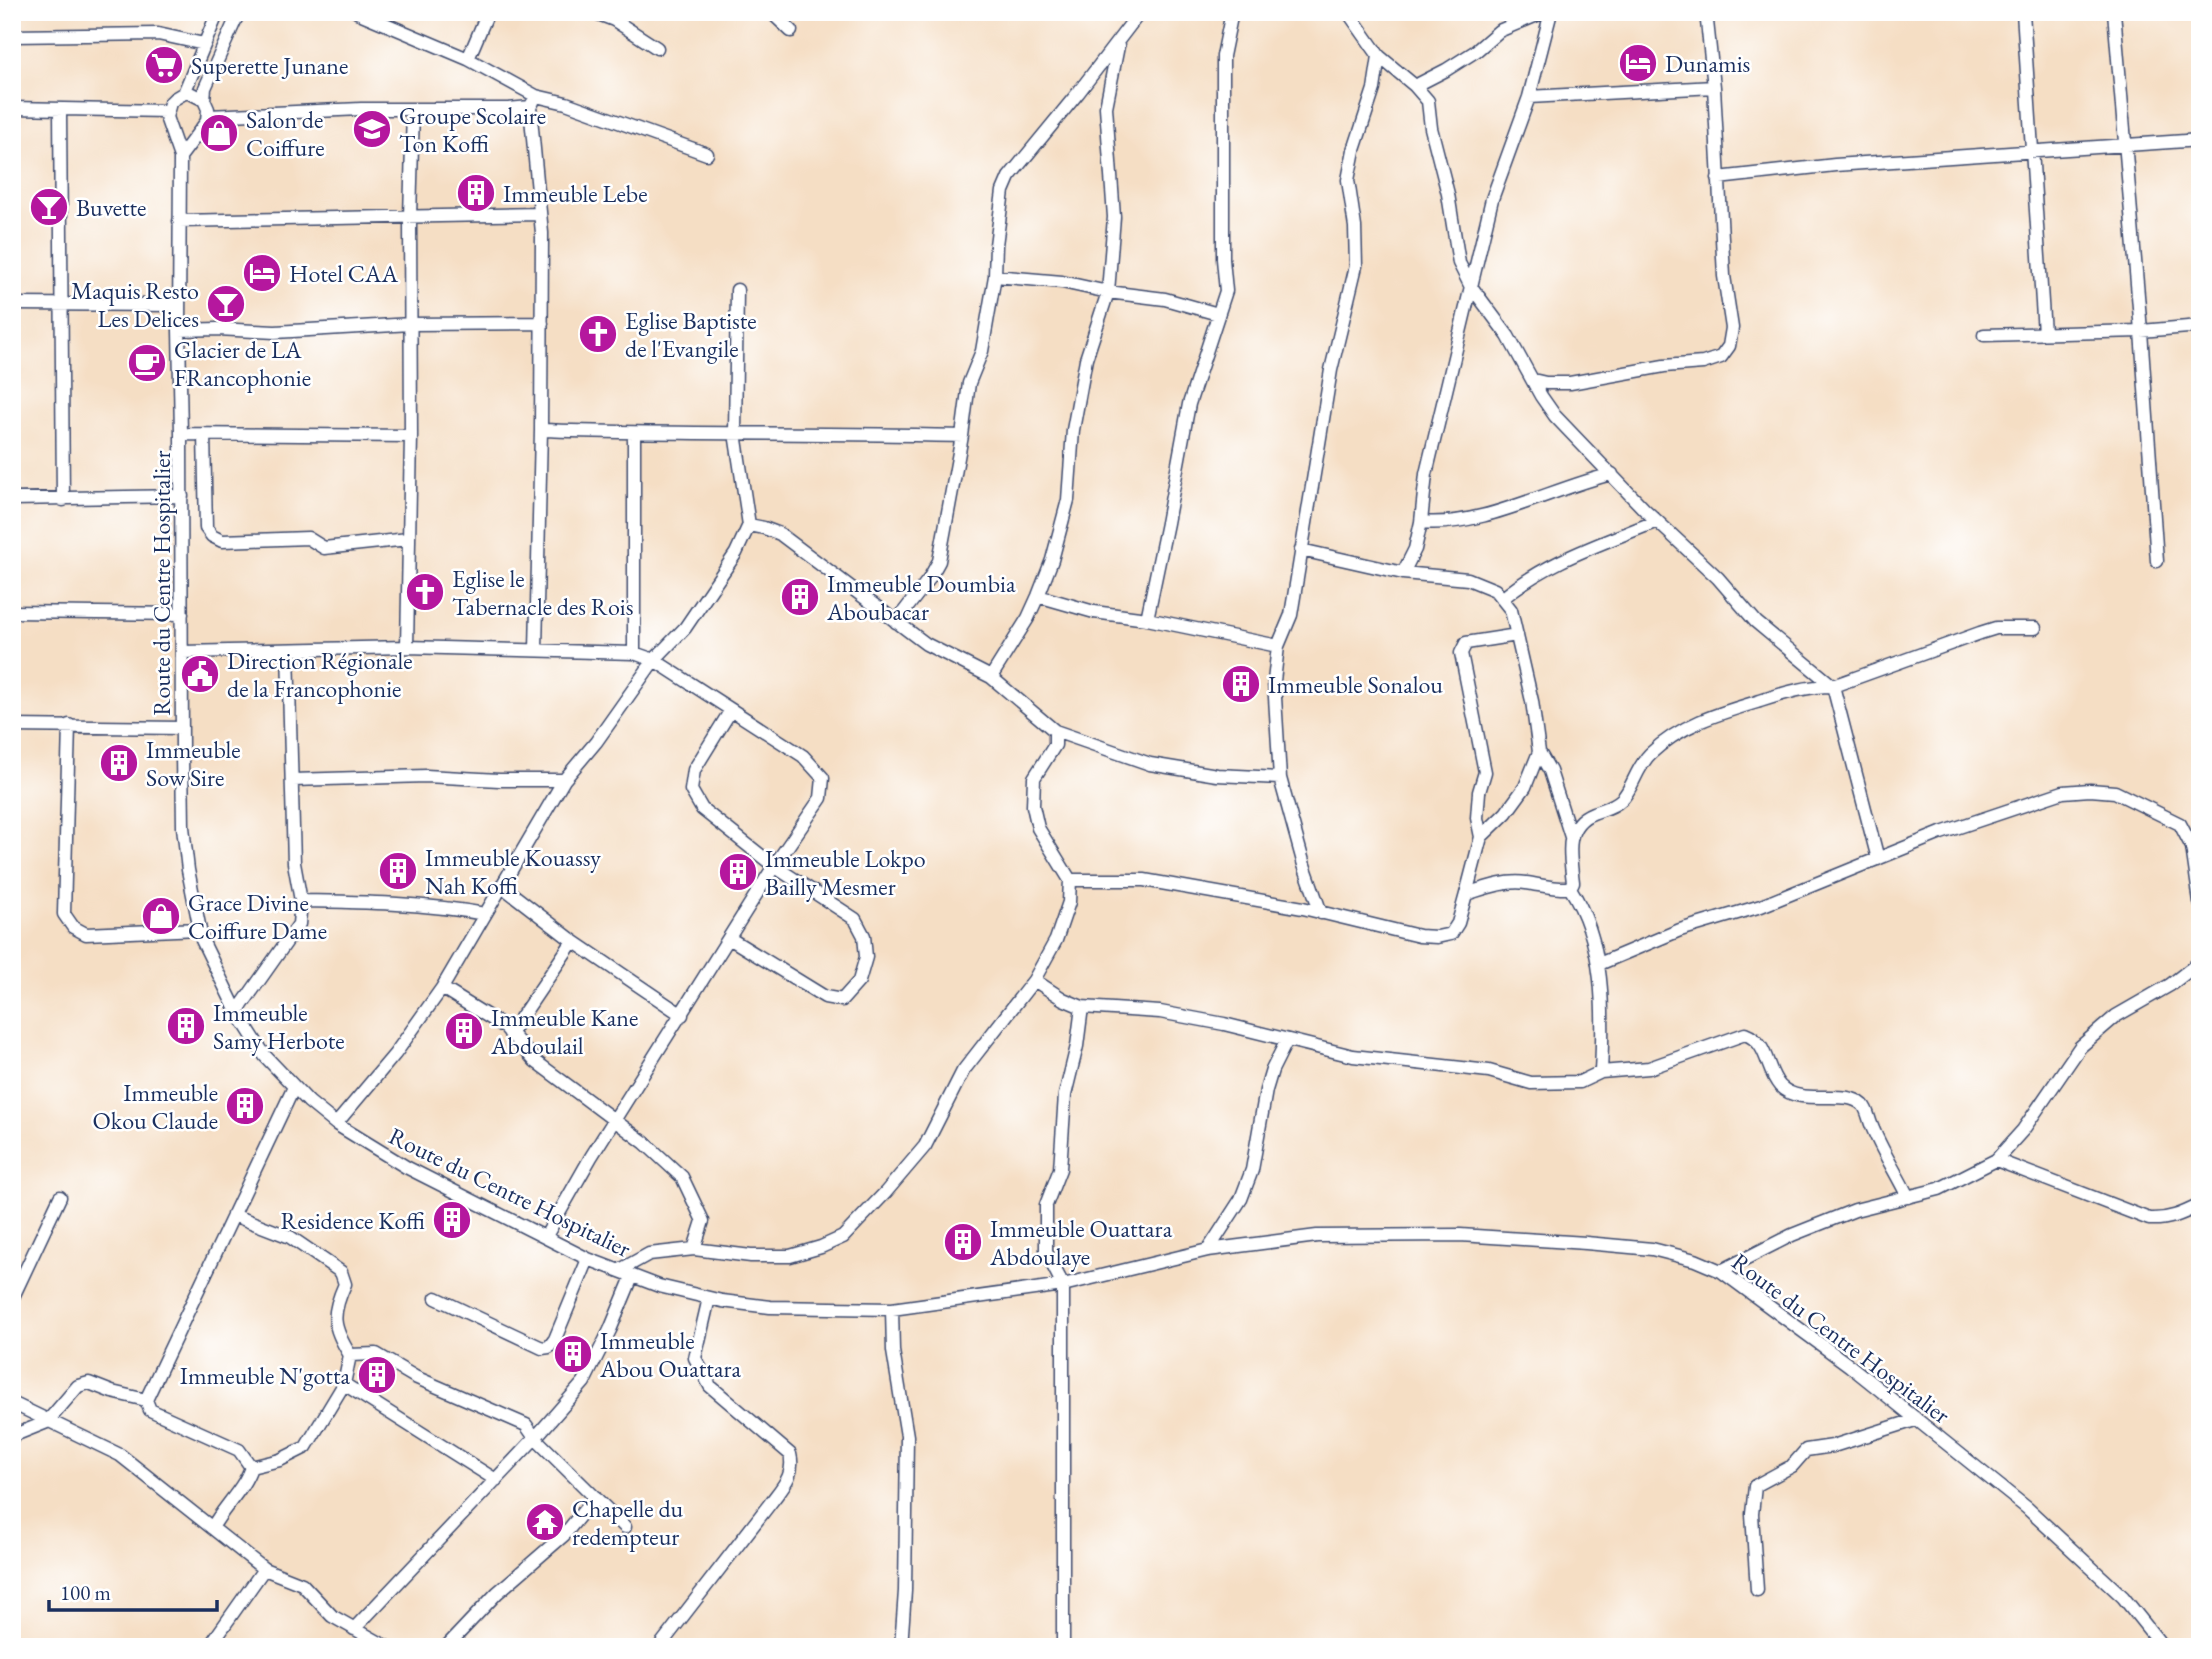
<svg xmlns="http://www.w3.org/2000/svg" width="2212" height="1659" viewBox="0 0 2212 1659" font-family="'EB Garamond',serif">
  <rect width="100%" height="100%" fill="#fff"/>
  <filter id="ink" filterUnits="userSpaceOnUse"><feTurbulence type="fractalNoise" baseFrequency=".0143" numOctaves="2"/><feDisplacementMap in="SourceGraphic" scale="14" xChannelSelector="R" yChannelSelector="G"/><feConvolveMatrix kernelMatrix="1 2 1 2 8 2 1 2 1" color-interpolation-filters="sRGB"/></filter>
  <filter id="wash" filterUnits="userSpaceOnUse"><feTurbulence type="fractalNoise" baseFrequency=".00686" numOctaves="4" result="noise"/><feDisplacementMap in="SourceGraphic" scale="28" xChannelSelector="R" yChannelSelector="G"/><feGaussianBlur stdDeviation="1.57" result="paint"/><feColorMatrix in="noise" values="0 0 0 0 0 0 0 0 0 0 0 0 0 0 0 0 0 1.4 0 .05"/><feComposite in="paint" operator="in"/></filter>
  <g filter="url(#wash)">
    <rect width="100%" height="100%" fill="#f5dec4"/>
  </g>
  <g filter="url(#ink)">
    <g fill="none" stroke-linecap="round" stroke-linejoin="round">
      <g stroke="#3c496d" stroke-width="15">
        <path id="minor" d="M357 12 468 59 536 96 566 103 707 154
          M593 12 614 20 657 48
          M771 12 791 31
          M1348 12 1379 56 1415 86 1428 101 1431 128 1448 194 1459 263 1470 285 1508 336 1541 396 1555 416 1644 509 1718 578 1756 622 1833 686 1878 859
          M2023 12 2044 333
          M2114 12 2141 331 2157 561
          M12 36 158 34 204 44
          M468 59 488 12
          M1415 86 1446 70 1476 51 1499 31 1544 12
          M184 93 218 12
          M1529 97 1714 87
          M204 100 205 88 239 12
          M530 107 542 233 541 430 536 650
          M12 108 166 111
          M60 110 63 500
          M208 116 361 109H508L530 107 533 102
          M180 157 207 121 208 109 204 100 190 93H184L174 99 170 103 166 117 180 157 179 330 181 434 182 754 183 827 188 870 202 940 237 1012 265 1056 309 1102 336 1124 406 1167 588 1259 659 1286 722 1301 770 1307 892 1309 1063 1285 1208 1250 1317 1236 1460 1235 1586 1243 1652 1249 1695 1260 1721 1271 1850 1366 2027 1508 2123 1597 2163 1647
          M1718 178 1835 165 2200 140
          M179 221 539 214
          M995 276 1062 282 1108 292 1165 299 1218 314
          M12 304 179 305
          M179 330 218 329 275 332 411 324 542 323
          M1984 335 2141 331 2200 326
          M1533 380 1546 383H1570L1664 366 1703 363 1721 357 1729 346 1732 328 1724 276 1714 87 1706 12
          M541 430C681 435 822 432 962 436
          M181 434 411 436
          M204 434 206 528 212 536 222 541 308 538 324 548 408 539
          M12 499 182 496
          M1421 522C1482 528 1552 488 1612 474
          M749 525 764 528 780 534 926 644 991 677 1055 731 1150 764 1217 775 1280 778
          M1301 550 1403 573 1468 579 1495 590 1511 610 1532 701 1539 752 1525 787 1506 813 1481 837 1466 894
          M1403 573 1415 549 1421 522 1426 474 1492 199 1529 97 1551 12
          M1038 596 1094 612 1147 619 1278 646
          M1502 599C1546 561 1604 543 1657 521
          M12 612 182 614
          M1147 619 1167 523 1189 404 1226 291 1223 259V56L1232 12
          M896 622 929 579 939 561 962 436 969 383 982 351 995 276 996 245 1003 191 1009 177 1078 93 1140 12
          M407 647 411 436 410 217 413 110
          M182 652 407 647 634 653 654 660 803 756 823 778 821 798 774 866 591 1157 546 1236
          M634 653V433
          M991 677 1028 618 1038 596 1052 560 1068 500 1073 430 1086 359 1108 292 1114 217 1106 107 1118 46
          M69 725 64 914 73 927 86 934 198 929
          M12 726 182 728
          M1539 752 1550 771 1571 837
          M293 780 426 776 499 780H564
          M1481 837 1477 818 1479 792 1485 772 1461 653 1466 643 1517 635
          M1070 880H1144L1303 908 1419 936 1437 937 1451 934 1458 923 1466 894C1485 888 1506 880 1526 883 1541 885 1554 889 1570 888
          M503 887 573 941 682 1015
          M301 901C363 902 424 903 485 914
          M1321 913 1304 865 1280 778 1274 681 1278 646 1291 615 1331 370 1356 266 1355 227 1348 180 1354 150 1374 89 1379 56
          M729 938 825 997 842 1000 859 981 866 957 864 936 855 919 774 866 702 809 691 790 694 770 731 710
          M1599 964 1680 930 1761 906 1941 833 2063 792 2090 790 2115 792 2180 824 2192 847 2200 902
          M1034 980 1063 999 1082 1007 1160 1012 1224 1024 1353 1056 1489 1071 1531 1083 1580 1082 1601 1072 1649 1068 1745 1034C1769 1043 1765 1069 1780 1086 1802 1108 1844 1087 1863 1105 1867 1109 1869 1119 1871 1124 1881 1150 1896 1172 1908 1197
          M442 988 505 1027 535 1061 645 1143 682 1177 703 1221 694 1249
          M237 1012 299 924 301 901 294 863 288 651
          M510 1034 573 941
          M1601 1072C1604 1010 1605 942 1570 888L1573 882C1570 856 1563 825 1593 813 1603 809 1614 807 1622 799 1633 788 1636 768 1650 754 1681 724 1720 713 1760 701 1784 693 1807 686 1833 686L1980 633 1996 628H2035
          M336 1124 395 1054 442 988 564 780 596 742 654 660 685 628 736 553 749 525 735 433 737 290
          M1996 1160 2149 1219C2169 1220 2182 1214 2200 1205
          M233 1215 290 1237 341 1272 345 1284C331 1315 332 1326 350 1355L344 1384 306 1447 280 1460 251 1467
          M1208 1250 1241 1199 1252 1170 1266 1090 1272 1070 1287 1040
          M620 1270 649 1254 694 1249 751 1256H790L821 1247 843 1237 885 1193 925 1146 963 1071 1034 980 1056 940 1069 902 1070 880 1038 828 1033 806 1034 778 1055 745V731
          M1721 1271 1792 1235 1855 1210 1939 1189 1996 1160 2023 1130 2080 1047 2116 1016 2170 985 2200 962
          M436 1298 542 1348 549 1347 555 1339 588 1259
          M12 1299 60 1197
          M892 1309 893 1351 907 1436 905 1591 901 1647
          M350 1355 376 1354 415 1377 526 1425 535 1438 625 1527
          M344 1384 496 1480
          M12 1403 120 1455 264 1569 302 1584 332 1616 387 1647
          M12 1436 47 1422 78 1386 89 1383 112 1392 146 1400
          M212 1528C224 1506 244 1489 251 1467L239 1450 150 1410 146 1400 294 1087
          M1757 1590 1752 1514 1755 1486 1792 1466 1806 1450 1833 1446 1915 1420
          M354 1629 535 1438 584 1382 610 1330 632 1277
          M209 1647 264 1569
          M446 1647 497 1593 564 1535 595 1497
          M659 1647 772 1501C784 1485 795 1474 790 1454L710 1386 695 1358 709 1298
          M1063 1647V1285L1046 1252V1205L1060 1169 1065 1095 1077 1046 1082 1007"/>
      </g>
      <use href="#minor" stroke="#fff" stroke-width="12"/>
    </g>
  </g>
  <defs>
    <g id="hotel-disc" transform="scale(2.0125)"><circle r="9.5" fill="#b5179e" stroke="#fff"/><path d="M-6-4.5h1.5V1H6V5H4.5V3h-9V5H-6ZM-4 0a1.8 1.8 0 1 1 3.6 0ZM.5 0V-2.5h3Q6-2.5 6 0Z" fill="#fff"/></g>
    <g id="supermarket-disc" transform="scale(2.0125)"><circle r="9.5" fill="#b5179e" stroke="#fff"/><path d="M-6-5.5h2.5l.6 2H6L4.5 2H-2.5L-4.4-4H-6ZM-1.5 3.2a1.3 1.3 0 1 0 .1 0ZM3 3.2a1.3 1.3 0 1 0 .1 0Z" fill="#fff"/></g>
    <g id="school-disc" transform="scale(2.0125)"><circle r="9.5" fill="#b5179e" stroke="#fff"/><path d="M0-5L7-2L0 1L-7-2ZM-4 1L0 2.5L4 1V4Q0 6-4 4Z" fill="#fff"/></g>
    <g id="shop-disc" transform="scale(2.0125)"><circle r="9.5" fill="#b5179e" stroke="#fff"/><path d="M-5-2.5h2.3a2.7 3.5 0 0 1 5.4 0H5L5.5 6h-11ZM-1.5-2.5h3a1.5 2.3 0 0 0-3 0Z" fill="#fff"/></g>
    <g id="building-disc" transform="scale(2.0125)"><circle r="9.5" fill="#b5179e" stroke="#fff"/><path d="M-4-6H4V6H1V3H-1V6H-4ZM-2.5-4.3h1.7v1.8h-1.7ZM.8-4.3h1.7v1.8H.8ZM-2.5-1h1.7V.8h-1.7ZM.8-1h1.7V.8H.8Z" fill="#fff"/></g>
    <g id="bar-disc" transform="scale(2.0125)"><circle r="9.5" fill="#b5179e" stroke="#fff"/><path d="M-6-5H6L.8 .8V4.5H3.5V6h-7V4.5H-.8V.8Z" fill="#fff"/></g>
    <g id="church-disc" transform="scale(2.0125)"><circle r="9.5" fill="#b5179e" stroke="#fff"/><path d="M-1.2-6h2.4v3.5h3.3v2.4h-3.3V6h-2.4V-.1h-3.3v-2.4h3.3Z" fill="#fff"/></g>
    <g id="cafe-disc" transform="scale(2.0125)"><circle r="9.5" fill="#b5179e" stroke="#fff"/><path d="M-5.5-4.5H6V0H3Q3 3.5 0 3.5H-2.5Q-5.5 3.5-5.5 0ZM3-3.2v2h1.7v-2ZM-6 4.5H4V6H-6Z" fill="#fff"/></g>
    <g id="civic-disc" transform="scale(2.0125)"><circle r="9.5" fill="#b5179e" stroke="#fff"/><path d="M-.6-6.5H3V-4.5H.6V-3L4-1V1h2V6H-6V1h2V-1L-.6-3ZM-1.2 2.5V6h2.4V2.5Z" fill="#fff"/></g>
    <g id="temple-disc" transform="scale(2.0125)"><circle r="9.5" fill="#b5179e" stroke="#fff"/><path d="M0-6L5-2H3V0L6.5 2.5H4V6H1.5V3h-3V6H-4V2.5H-6.5L-3 0V-2H-5Z" fill="#fff"/></g>
  </defs>
  <g fill-rule="evenodd">
    <use href="#hotel-disc" x="1638" y="63"/>
    <use href="#supermarket-disc" x="164" y="65"/>
    <use href="#school-disc" x="372" y="129"/>
    <use href="#shop-disc" x="219" y="133"/>
    <use href="#building-disc" x="476" y="193"/>
    <use href="#bar-disc" x="49" y="207"/>
    <use href="#hotel-disc" x="262" y="273"/>
    <use href="#bar-disc" x="226" y="304"/>
    <use href="#church-disc" x="598" y="334"/>
    <use href="#cafe-disc" x="147" y="363"/>
    <use href="#church-disc" x="425" y="592"/>
    <use href="#building-disc" x="800" y="597"/>
    <use href="#civic-disc" x="200" y="674"/>
    <use href="#building-disc" x="1241" y="684"/>
    <use href="#building-disc" x="119" y="763"/>
    <use href="#building-disc" x="398" y="871"/>
    <use href="#building-disc" x="738" y="872"/>
    <use href="#shop-disc" x="161" y="916"/>
    <use href="#building-disc" x="186" y="1026"/>
    <use href="#building-disc" x="464" y="1031"/>
    <use href="#building-disc" x="245" y="1106"/>
    <use href="#building-disc" x="452" y="1220"/>
    <use href="#building-disc" x="963" y="1242"/>
    <use href="#building-disc" x="573" y="1354"/>
    <use href="#building-disc" x="377" y="1375"/>
    <use href="#temple-disc" x="545" y="1522"/>
  </g>
  <g text-anchor="middle" dominant-baseline="central" stroke-width="5" stroke-linejoin="round" paint-order="stroke">
    <g font-size="24" fill="#1b2f5e" stroke="#fff" text-anchor="start">
      <text x="1665" y="63">Dunamis</text>
      <text x="191" y="65">Superette Junane</text>
      <text x="399" y="115">Groupe Scolaire<tspan x="399" dy="28">Ton Koffi</tspan></text>
      <text x="246" y="119">Salon de<tspan x="246" dy="28">Coiffure</tspan></text>
      <text x="503" y="193">Immeuble Lebe</text>
      <text x="76" y="207">Buvette</text>
      <text x="289" y="273">Hotel CAA</text>
      <text x="199" y="290" text-anchor="end">Maquis Resto<tspan x="199" dy="28">Les Delices</tspan></text>
      <text x="625" y="320">Eglise Baptiste<tspan x="625" dy="28">de l'Evangile</tspan></text>
      <text x="174" y="349">Glacier de LA<tspan x="174" dy="28">FRancophonie</tspan></text>
      <text x="452" y="578">Eglise le<tspan x="452" dy="28">Tabernacle des Rois</tspan></text>
      <text x="827" y="583">Immeuble Doumbia<tspan x="827" dy="28">Aboubacar</tspan></text>
      <text x="227" y="660">Direction Régionale<tspan x="227" dy="28">de la Francophonie</tspan></text>
      <text x="1268" y="684">Immeuble Sonalou</text>
      <text x="146" y="749">Immeuble<tspan x="146" dy="28">Sow Sire</tspan></text>
      <text x="425" y="857">Immeuble Kouassy<tspan x="425" dy="28">Nah Koffi</tspan></text>
      <text x="765" y="858">Immeuble Lokpo<tspan x="765" dy="28">Bailly Mesmer</tspan></text>
      <text x="188" y="902">Grace Divine<tspan x="188" dy="28">Coiffure Dame</tspan></text>
      <text x="213" y="1012">Immeuble<tspan x="213" dy="28">Samy Herbote</tspan></text>
      <text x="491" y="1017">Immeuble Kane<tspan x="491" dy="28">Abdoulail</tspan></text>
      <text x="218" y="1092" text-anchor="end">Immeuble<tspan x="218" dy="28">Okou Claude</tspan></text>
      <text x="425" y="1220" text-anchor="end">Residence Koffi</text>
      <text x="990" y="1228">Immeuble Ouattara<tspan x="990" dy="28">Abdoulaye</tspan></text>
      <text x="600" y="1340">Immeuble<tspan x="600" dy="28">Abou Ouattara</tspan></text>
      <text x="350" y="1375" text-anchor="end">Immeuble N'gotta</text>
      <text x="572" y="1508">Chapelle du<tspan x="572" dy="28">redempteur</tspan></text>
    </g>
    <g font-size="24" fill="#1b2f5e" stroke="#fff">
      <text transform="translate(161 583) rotate(-90)">Route du Centre Hospitalier</text>
      <text transform="translate(510 1192) rotate(26)">Route du Centre Hospitalier</text>
      <text transform="translate(1841 1338) rotate(37)">Route du Centre Hospitalier</text>
    </g>
  </g>
  <rect width="2212" height="1659" fill="none" stroke="#fff" stroke-width="42"/>
  <path d="M49 1600v10h168v-10" fill="none" stroke="#1b2f5e" stroke-width="3.5"/>
  <text x="60" y="1600" font-size="21" fill="#1b2f5e" stroke="#ffffff" stroke-width="5" paint-order="stroke">100 m</text>
</svg>
